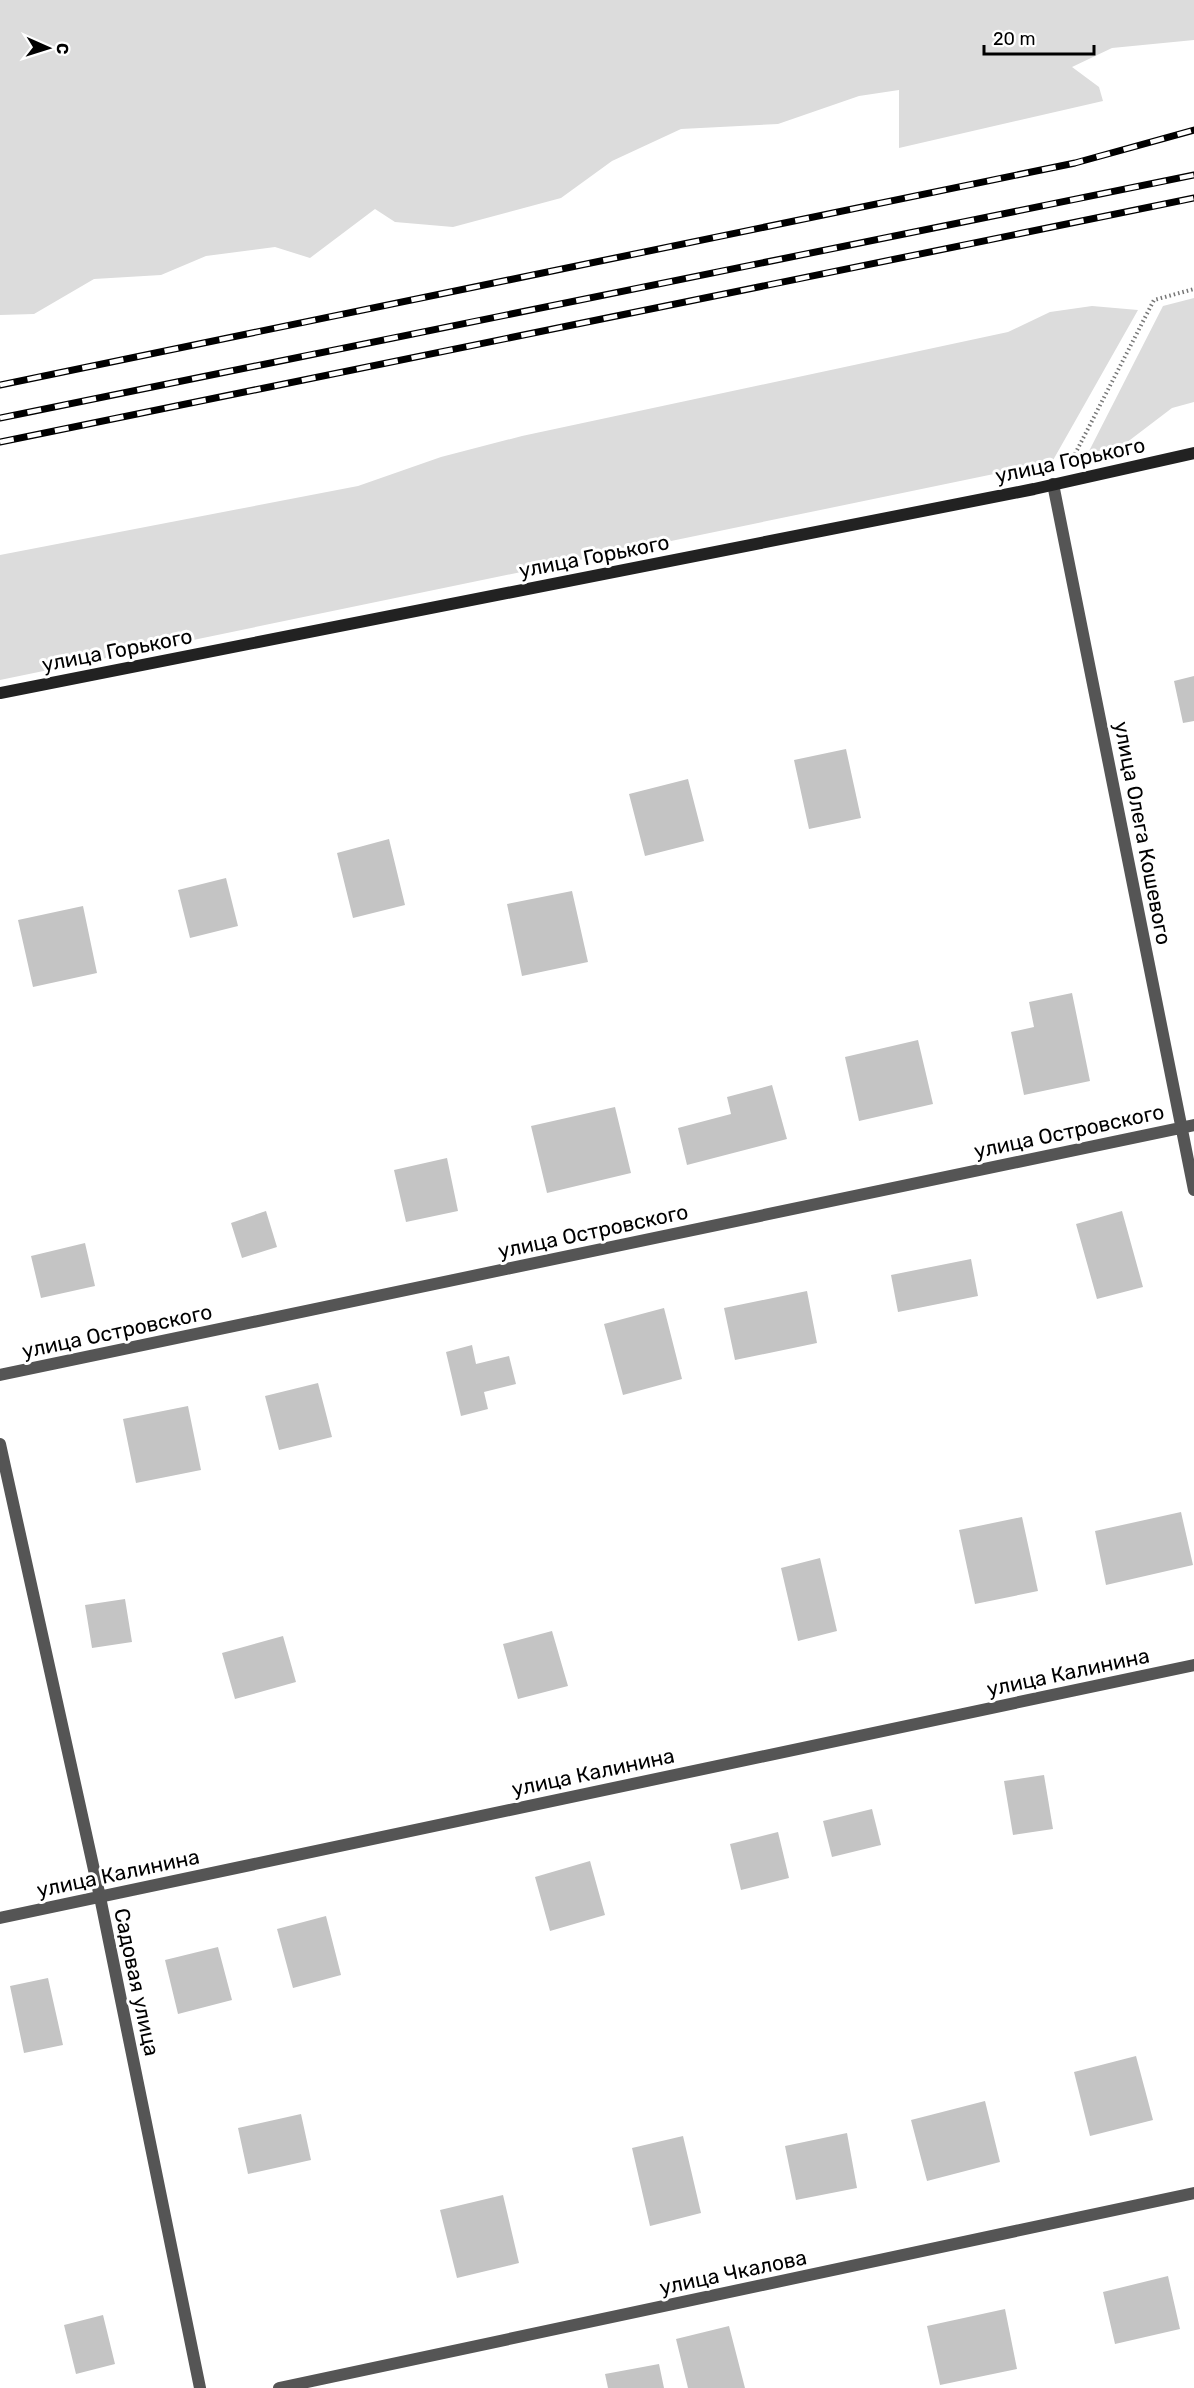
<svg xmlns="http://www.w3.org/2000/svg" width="1194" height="2388" viewBox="0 0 1194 2388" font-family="Rubik,sans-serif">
  <rect width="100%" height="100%" fill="#fff"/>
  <path fill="#dcdcdc" d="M0 0H1194V40L1112 48 1072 67 1099 87 1103 101 899 148V90L859 96 778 124 681 129 612 161 561 198 453 227 395 222 375 209 310 258 275 247 206 256 161 275 94 279 34 314 0 315Z
    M1194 298V402L1172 408 1126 443 1087 455 1163 306Z
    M1092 306 1138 310 1052 462 0 680V555L358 486 441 457 522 436 1008 332 1050 312Z"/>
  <path fill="#c4c4c4" d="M1194 676V721L1183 723 1174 681Z
    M846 749 861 818 809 829 794 760Z
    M688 779 704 841 645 856 629 794Z
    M389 839 405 905 353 918 337 853Z
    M226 878 238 926 190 938 178 890Z
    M572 891 588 962 522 976 507 904Z
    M83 906 97 973 33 987 18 920Z
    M1072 993 1090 1081 1024 1095 1011 1032 1034 1027 1029 1002Z
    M918 1040 933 1104 859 1121 845 1057Z
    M772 1085 787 1139 687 1165 678 1128 731 1114 727 1097Z
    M615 1107 631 1173 547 1193 531 1126Z
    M447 1158 458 1211 406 1222 394 1170Z
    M266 1211 277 1247 242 1258 231 1223Z
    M1122 1211 1143 1287 1097 1299 1076 1224Z
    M85 1243 95 1286 41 1298 31 1256Z
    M971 1259 978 1296 898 1312 891 1275Z
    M807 1291 817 1343 735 1360 724 1308Z
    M664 1308 682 1379 623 1395 604 1324Z
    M472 1345 476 1364 509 1356 516 1384 484 1392 488 1409 461 1416 446 1352Z
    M318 1383 332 1437 279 1450 265 1396Z
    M188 1406 201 1470 136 1483 123 1419Z
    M1181 1512 1193 1565 1106 1585 1095 1531Z
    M1022 1517 1038 1591 975 1604 959 1530Z
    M820 1558 837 1631 798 1641 781 1568Z
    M125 1599 132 1642 92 1648 85 1605Z
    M552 1631 568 1686 518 1699 503 1644Z
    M283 1636 296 1682 235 1699 222 1653Z
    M1044 1775 1053 1829 1013 1835 1004 1781Z
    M872 1809 881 1845 832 1857 823 1821Z
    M778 1832 789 1878 741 1890 730 1844Z
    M590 1861 605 1915 550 1931 535 1877Z
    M326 1916 341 1975 293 1988 277 1929Z
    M218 1947 232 2000 178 2014 165 1960Z
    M48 1978 63 2045 24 2053 10 1986Z
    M1136 2056 1153 2120 1090 2136 1074 2072Z
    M985 2101 1000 2162 927 2181 911 2120Z
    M301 2114 311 2160 248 2174 238 2128Z
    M847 2133 857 2188 796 2200 785 2146Z
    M683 2136 701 2213 650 2226 632 2148Z
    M503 2195 519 2263 457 2278 440 2210Z
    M1168 2276 1180 2329 1115 2344 1103 2292Z
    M1005 2309 1017 2369 940 2385 927 2326Z
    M103 2315 115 2364 76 2374 64 2325Z
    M729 2326 745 2388H688L676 2339Z
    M659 2364 664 2388H608L605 2374Z"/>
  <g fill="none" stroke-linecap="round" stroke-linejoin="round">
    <path stroke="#777" stroke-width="4" stroke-dasharray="1.5 3" stroke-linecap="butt" d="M1075 454 1154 300 1194 289"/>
    <path stroke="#555" stroke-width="12" d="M1053 484 1194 1190
      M0 1375 1194 1125
      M0 1444 100 1897 200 2388
      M0 1918 1194 1665
      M279 2388 1194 2193"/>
    <path stroke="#222" stroke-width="12" d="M0 693 1034 489 1194 453"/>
    <g stroke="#000" stroke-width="7">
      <path id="rail" d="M0 385 1075 163 1194 130
        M0 418 1194 175
        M0 442 1194 198"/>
    </g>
    <use href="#rail" stroke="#fff" stroke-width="4.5" stroke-dasharray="14" stroke-linecap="butt"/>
  </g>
  <g text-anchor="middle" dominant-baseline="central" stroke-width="6" stroke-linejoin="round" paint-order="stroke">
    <g font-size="21" fill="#000" stroke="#fff">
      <text transform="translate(1070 460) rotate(-12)">улица Горького</text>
      <text transform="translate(594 556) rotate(-11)">улица Горького</text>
      <text transform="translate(117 650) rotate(-11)">улица Горького</text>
      <text transform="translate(1143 833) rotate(79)">улица Олега Кошевого</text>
      <text transform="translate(1069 1131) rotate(-12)">улица Островского</text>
      <text transform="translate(593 1231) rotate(-12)">улица Островского</text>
      <text transform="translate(117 1331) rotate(-12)">улица Островского</text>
      <text transform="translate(1068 1672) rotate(-12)">улица Калинина</text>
      <text transform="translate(593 1772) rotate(-12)">улица Калинина</text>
      <text transform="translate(118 1873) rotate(-12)">улица Калинина</text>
      <text transform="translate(137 1982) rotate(78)">Садовая улица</text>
      <text transform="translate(733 2272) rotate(-12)">улица Чкалова</text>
    </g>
  </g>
  <g transform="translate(48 48) rotate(93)" stroke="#ffffff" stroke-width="4.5" paint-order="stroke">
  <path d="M0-4.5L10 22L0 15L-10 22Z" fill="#000000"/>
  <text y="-9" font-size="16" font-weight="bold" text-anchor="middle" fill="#000000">С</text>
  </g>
  <path d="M984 45v9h110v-9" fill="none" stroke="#000000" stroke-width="3"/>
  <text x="993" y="45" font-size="18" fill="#000000" stroke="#ffffff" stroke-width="4.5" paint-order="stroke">20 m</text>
</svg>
